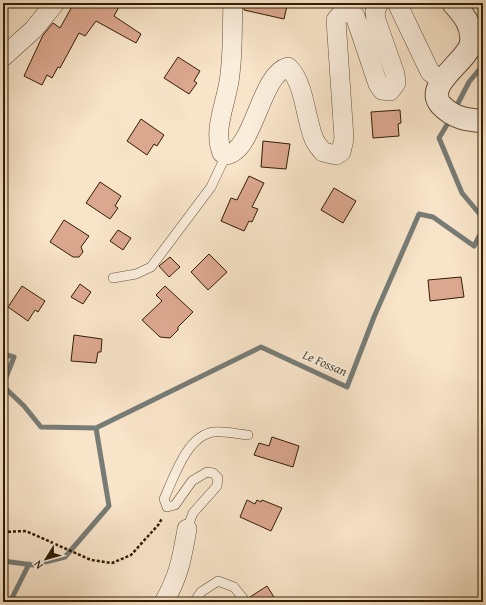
<svg xmlns="http://www.w3.org/2000/svg" width="486" height="605" viewBox="0 0 486 605" font-family="'Gentium Book Plus',serif">
  <rect width="100%" height="100%" fill="#f8e4c9"/>
  <filter id="stains"><feTurbulence type="fractalNoise" baseFrequency=".005" numOctaves="4"/><feColorMatrix values="0 0 0 0 .2 0 0 0 0 .09 0 0 0 0 .02 0 0 0 .5 -.17"/></filter>
  <radialGradient id="worn" r=".72"><stop offset=".6" stop-color="#630" stop-opacity="0"/><stop offset="1" stop-color="#630" stop-opacity=".3"/></radialGradient>
  <g fill="none" stroke-linecap="round" stroke-linejoin="round">
    <path stroke="#777c76" stroke-width="5" d="M455 109 469 82 483 65
      M451 118 439 138 462 193 483 218
      M3 354 14 357 3 385
      M3 386 24 406 41 427 96 428 261 347 347 387 374 317 419 214 433 217 474 246 483 229
      M3 561 33 565 65 557 109 506 96 428
      M10 602 29 564"/>
  </g>
  <path fill="#dca78f" stroke="#311e04" d="M74 3H121L114 16 141 34 136 43 96 21 85 36 79 33 60 68 58 67 52 78 47 75 42 85 24 76 43 35 53 23 60 28Z
    M244 3H284V5L287 6 284 19 244 10Z
    M178 57 200 71 194 81 197 83 189 94 164 78Z
    M400 110 401 123 398 124 399 136 373 138 371 112Z
    M141 119 164 135 157 146 154 144 147 155 127 141Z
    M263 141 290 144 286 169 261 167Z
    M249 176 264 183 252 207 258 209 252 222 249 221 244 231 221 221 231 198 237 200Z
    M100 182 121 196 115 206 118 208 110 219 86 203Z
    M334 188 356 201 343 223 321 210Z
    M64 220 89 236 81 247 83 252 79 257H73L50 242Z
    M118 230 131 238 123 250 110 241Z
    M209 254 227 272 208 290 191 272Z
    M170 257 180 267 169 277 159 266Z
    M461 277 464 297 430 301 428 280Z
    M80 284 91 292 83 304 71 297Z
    M22 286 45 301 38 312 35 310 28 321 8 307Z
    M165 286 193 312 178 327V330L170 338 160 337 142 320 162 301 156 295Z
    M74 335 102 339 101 352H98L96 363 71 361Z
    M272 437 299 446 293 467 254 455 259 443 269 446Z
    M247 500 255 504 257 500 261 502 262 500 282 508 271 531 240 517Z
    M267 586 277 602H252L250 597Z"/>
  <g fill="none" stroke-linecap="round" stroke-linejoin="round">
    <g stroke="#635035" stroke-width="10">
      <path id="service" d="M113 278 136 274 151 267 211 187 226 155
        M187 529 193 513 217 486 218 478 213 473 207 472 192 481 175 505 167 507 164 499C174 477 187 435 214 432 225 431 237 434 248 435
        M194 602 201 592 218 581 234 587 246 602"/>
    </g>
    <g stroke="#635035" stroke-width="20">
      <path id="minor" d="M233 3C232 27 233 51 230 74 228 100 212 128 222 153L226 155C254 152 260 74 288 67 305 83 305 118 314 139 316 144 320 148 323 152L336 155 341 152 344 139 343 123 336 20 341 14 350 12 355 16 378 84 382 90 390 91 396 83 395 74 376 20 375 11 379 3
        M397 3 430 72 442 81
        M3 57 33 30 55 3
        M164 602C179 576 182 558 187 529"/>
    </g>
    <g stroke="#635035" stroke-width="24">
      <path id="tertiary" d="M453 3C464 15 473 26 471 43 468 61 423 85 441 105 453 118 467 120 483 121"/>
    </g>
    <path stroke="#311e04" stroke-width="2.5" stroke-dasharray="3 2" stroke-linecap="butt" d="M3 532 26 531 91 560 112 563 131 555 159 524 162 518"/>
    <use href="#service" stroke="#faeddc" stroke-width="9"/>
    <use href="#minor" stroke="#faeddc" stroke-width="19"/>
    <use href="#tertiary" stroke="#faeddc" stroke-width="22"/>
  </g>
  <g text-anchor="middle" dominant-baseline="central" stroke-width="3.5" stroke-linejoin="round" paint-order="stroke">
    <g font-size="13" font-style="italic" fill="#544d3d" stroke="#faeddc">
      <text transform="translate(325 363) rotate(23)">Le Fossan</text>
    </g>
  </g>
  <rect width="486" height="605" fill="none" stroke="#f8e4c9" stroke-width="16"/>
  <rect x="4" y="4" width="478" height="597" fill="none" stroke="#311e04" stroke-width="2"/>
  <rect x="8" y="8" width="470" height="589" fill="none" stroke="#311e04"/>
  <g transform="translate(46 559) rotate(233)" stroke="#faeddc" stroke-width="3" paint-order="stroke">
  <path d="M0-3L7 15L0 10L-7 15Z" fill="#311e04"/>
  <text y="-6" font-size="11" font-weight="bold" text-anchor="middle" fill="#311e04">N</text>
  </g>
  <rect width="100%" height="100%" filter="url(#stains)"/>
  <rect width="100%" height="100%" fill="url(#worn)"/>
</svg>
